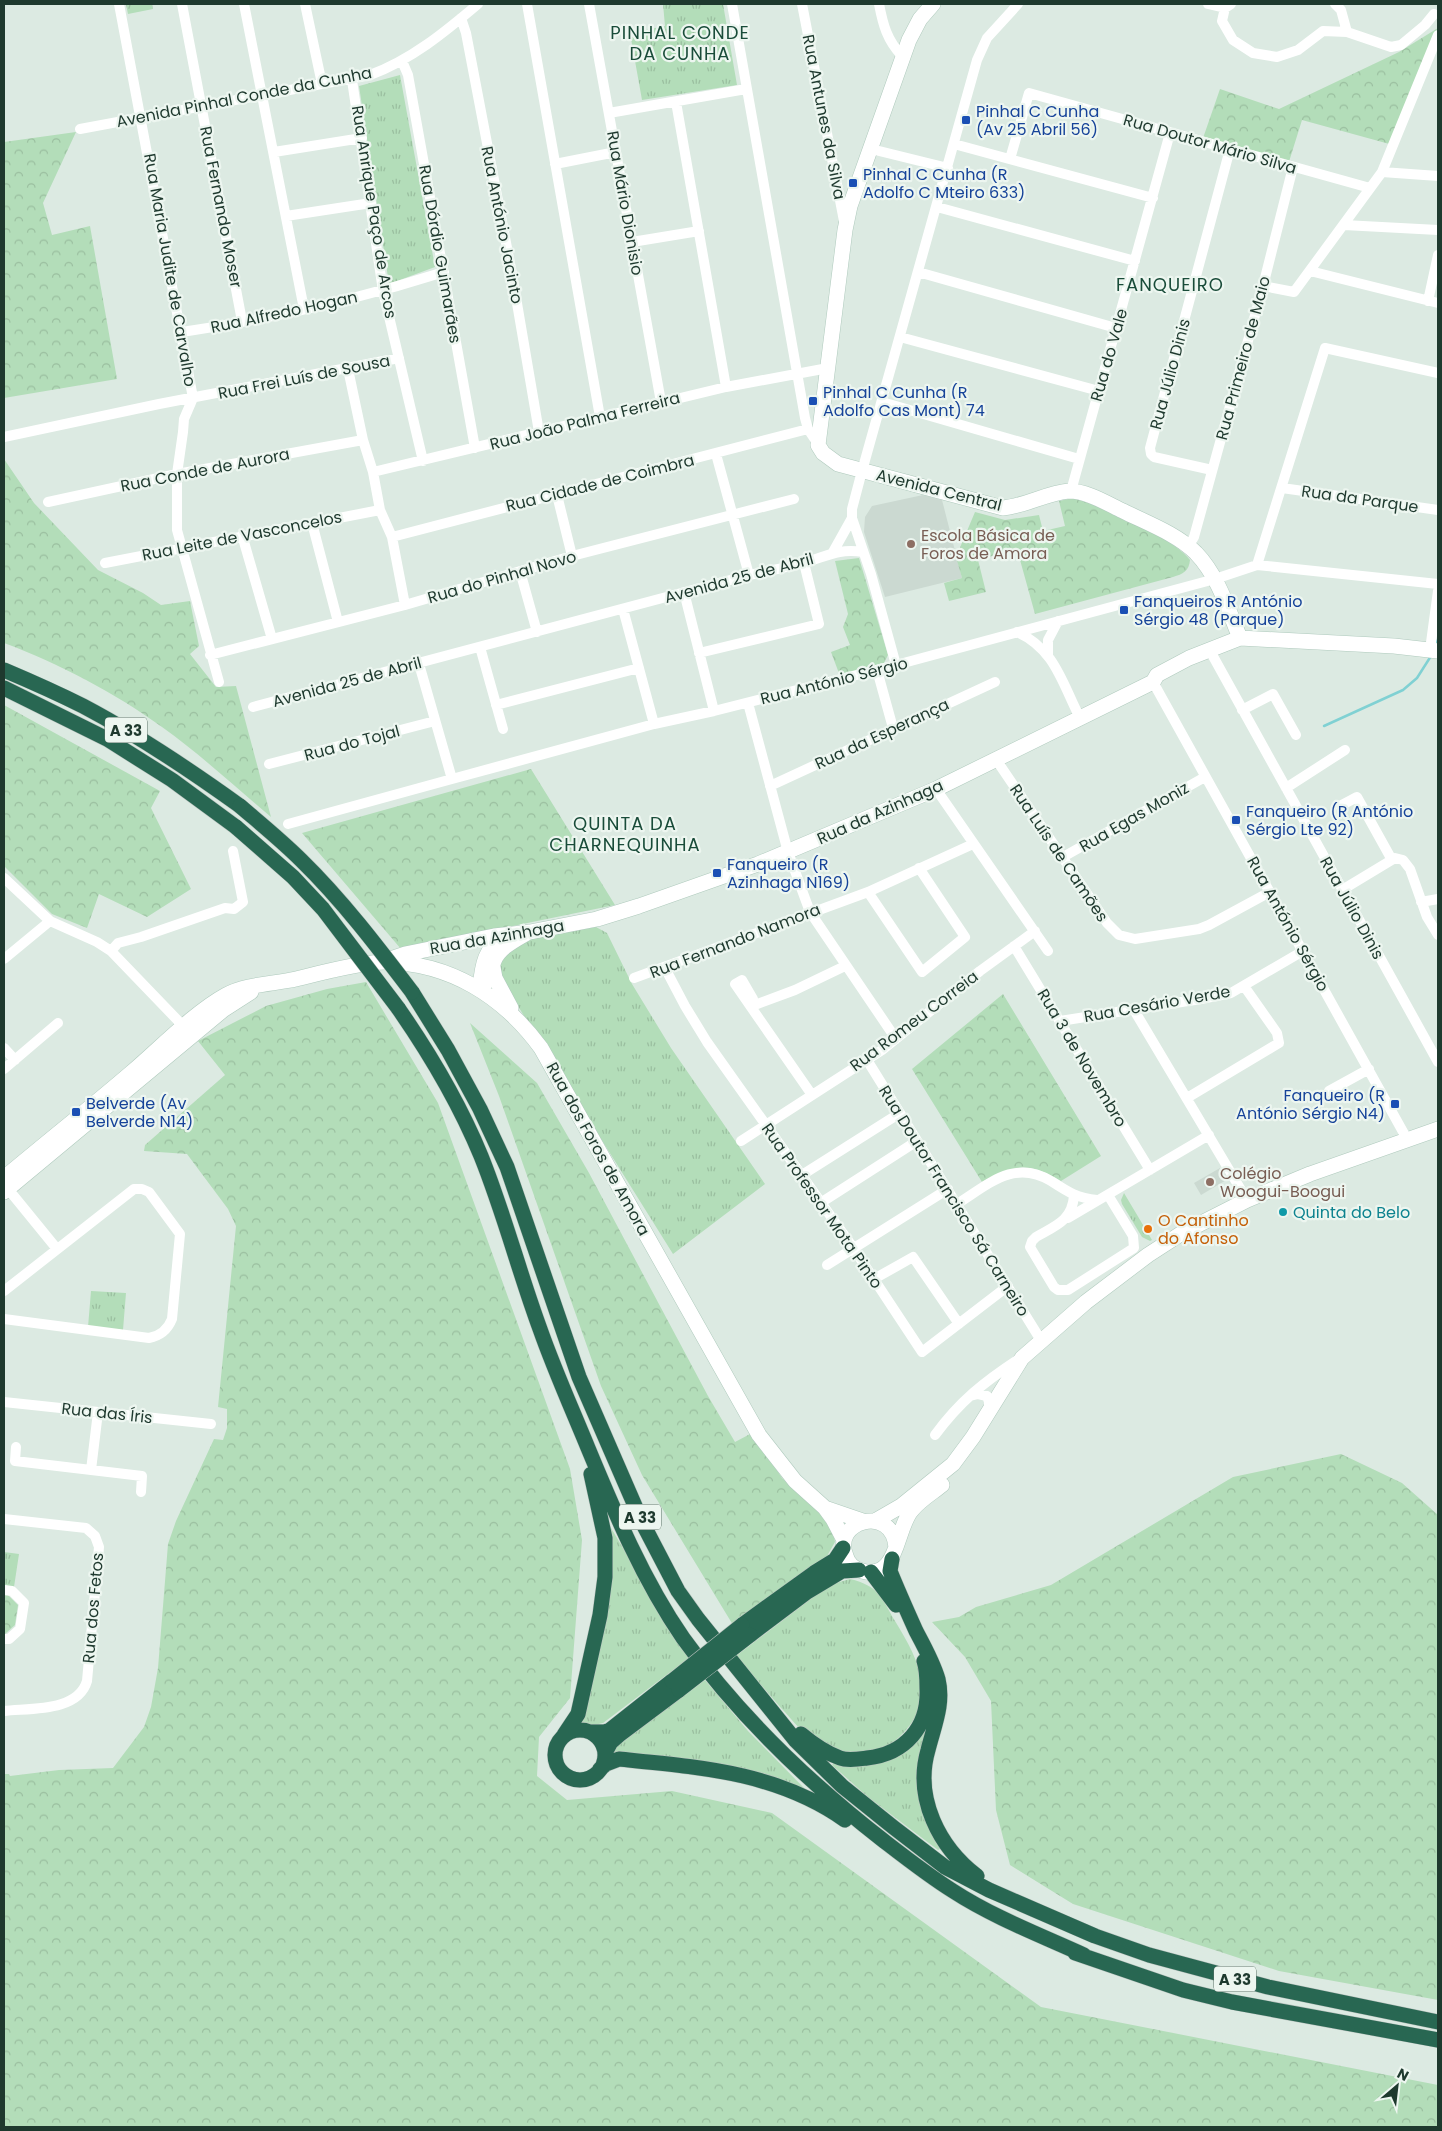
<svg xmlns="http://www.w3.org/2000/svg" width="1442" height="2131" viewBox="0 0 1442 2131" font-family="Poppins,sans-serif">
  <defs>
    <pattern id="grass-tufts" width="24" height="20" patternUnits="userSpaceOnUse" patternTransform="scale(1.25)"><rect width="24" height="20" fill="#b3ddb9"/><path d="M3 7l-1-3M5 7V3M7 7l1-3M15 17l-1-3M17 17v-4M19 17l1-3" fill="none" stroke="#9abe9f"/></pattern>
    <pattern id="forest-crowns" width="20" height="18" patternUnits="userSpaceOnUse" patternTransform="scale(1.25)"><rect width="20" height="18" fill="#b3ddb9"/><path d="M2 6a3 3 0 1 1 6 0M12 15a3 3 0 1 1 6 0" fill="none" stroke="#9abe9f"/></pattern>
  </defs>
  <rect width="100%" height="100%" fill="#dceae2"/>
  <path fill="#cbd9d1" d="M923 495 942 500 962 578 885 597 864 532 865 517 872 506Z
    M1220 1168 1228 1179 1201 1195 1194 1183Z"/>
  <path fill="url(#grass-tufts)" d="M126 4H152L153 9 128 14Z
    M663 4H723L737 85 642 100 630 33 665 26Z
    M400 75 435 267 389 284 359 86Z
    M596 927 607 933 632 984 671 1048 765 1184 673 1254 501 979 499 959 523 940Z
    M1124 1193 1152 1240 1150 1241 1142 1237 1122 1204 1121 1200Z
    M91 1291 126 1293 123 1330 88 1327Z
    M611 1528 689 1658 603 1723 594 1725 581 1722 608 1529Z
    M4 1552 19 1554 14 1587 4 1585Z
    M850 1579C879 1586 881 1597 895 1621 907 1641 920 1662 922 1686 924 1699 917 1716 910 1725 883 1761 845 1762 810 1737 799 1730 790 1717 781 1708 766 1691 751 1673 736 1656L829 1585Z
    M705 1680 748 1731 805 1789 803 1792 612 1759 613 1749Z
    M924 1726 927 1728 921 1765 942 1848 938 1850 868 1797 832 1765 834 1762 851 1766Z"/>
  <path fill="url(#forest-crowns)" d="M1438 28V35L1393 145 1302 120 1288 165 1202 141 1220 89 1279 109 1399 52Z
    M76 132 43 203 52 235 90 226 117 379 4 398V142Z
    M4 459 34 503 98 570 143 593 161 605 190 601 199 646 190 654 216 687 236 686 271 817C235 787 200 754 162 727 115 693 58 663 4 643Z
    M1073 498C1101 506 1174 538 1190 560 1189 571 1183 574 1173 577L1035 614 1017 549 978 560 986 592 949 601 944 583 962 578 956 557 975 512 1005 520 1039 515 1043 531 1065 526 1059 501Z
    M859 558 888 655 884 663 840 676 831 652 850 645 843 627 848 614 835 561Z
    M4 705 160 791 151 808 191 889 147 917 99 894 87 928 52 914 4 866Z
    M531 769 615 905 401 949 302 833Z
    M366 982 438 1103 570 1469 582 1540 570 1698 539 1737 537 1776 567 1800 672 1791 772 1813 1041 2007 1438 2085V2127H4V1774H9L10 1776 59 1770 113 1768 144 1727 151 1707 158 1668 168 1544 176 1521 214 1439 223 1440 227 1428V1409L218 1407 236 1226 228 1209 187 1154 144 1151 145 1145 225 1075 198 1041 266 1006 327 989Z
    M1003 994 1101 1156 1061 1181C1027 1161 1015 1165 982 1182L912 1069Z
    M470 1023 537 1083 589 1173 708 1396 735 1442 752 1433 782 1478 831 1521 835 1542 826 1558 733 1625 642 1475 601 1386 499 1096Z
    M1341 1454 1402 1483 1438 1515V2000L1279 1971 1073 1904 1010 1865 996 1810 991 1701 965 1657 932 1622 959 1617 976 1607 1051 1585 1233 1477Z
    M4 1595H8L18 1605 15 1625 5 1634H4Z"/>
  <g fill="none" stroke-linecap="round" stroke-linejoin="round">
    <path stroke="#80d1d3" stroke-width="2.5" d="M1435 647 1438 639
      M1324 726 1403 690 1417 678 1431 656"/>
    <g stroke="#afcabd" stroke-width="16">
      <path id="secondary" d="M933 4 920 19 909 40 850 206 845 230 818 445 823 453 838 464 1003 508C1026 506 1046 493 1069 491 1087 491 1108 504 1123 511 1147 523 1177 534 1196 553 1218 576 1228 609 1240 638
        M387 960 405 954 494 936 530 932 597 919 639 906 758 864 936 789 1153 682 1157 675 1189 658 1240 638 1394 646 1438 651
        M493 967 495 978 511 1008
        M480 988C493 977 489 976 494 961 499 948 515 940 527 933
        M480 988C482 966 485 946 506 935
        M4 1178C47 1142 90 1108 132 1072 160 1048 195 1012 226 995 246 984 274 984 296 979 320 973 361 962 385 962 450 963 503 996 541 1048L759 1435 795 1481 825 1508 833 1519 844 1540
        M4 1192 223 1010 251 992
        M825 1508 863 1521
        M875 1521 901 1506 953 1464 973 1437 1022 1358 1086 1302 1148 1255 1182 1233 1247 1200 1310 1174 1438 1129
        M896 1547C892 1503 831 1521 846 1556 848 1564 855 1569 862 1571 899 1581 895 1529 912 1510 920 1500 932 1493 942 1485"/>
    </g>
    <g stroke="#bcc4c0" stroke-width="16">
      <path id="highway" d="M4 670C30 681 57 693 83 706 138 735 190 770 240 806
        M4 688 107 739 172 780 236 827
        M412 992 448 1050 480 1109 507 1167 579 1377 642 1522 678 1591 698 1619 796 1741 842 1786 893 1827 945 1867 989 1890 1095 1936 1149 1955 1268 1987 1438 2022
        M398 1008C430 1054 460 1105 481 1156 504 1213 519 1272 540 1329 554 1369 572 1409 588 1448 615 1513 643 1580 683 1638 739 1716 808 1782 884 1841 906 1858 929 1876 953 1891 993 1917 1040 1935 1084 1955
        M892 1559 890 1571C898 1591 907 1611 916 1631 924 1646 933 1662 938 1679 944 1704 934 1726 928 1750 914 1798 939 1847 977 1876
        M871 1572 896 1605
        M742 1625 814 1573 835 1560 843 1548
        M750 1635 807 1592 842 1571 859 1570
        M555 1755a25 25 0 1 1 50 0a25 25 0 1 1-50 0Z
        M590 1732H604L610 1730 672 1681
        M801 1734C813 1744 826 1753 840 1758 848 1761 859 1759 867 1758 905 1754 929 1727 927 1688 927 1679 927 1670 924 1661
        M564 1735 578 1714 600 1615 605 1577V1538L591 1474
        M605 1753 611 1742 619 1735 679 1690
        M600 1769 606 1764 619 1759C699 1767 777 1772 845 1820
        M1075 1953 1183 1990 1232 2002 1438 2040"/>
    </g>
    <path stroke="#fff" stroke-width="10" d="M119 4 193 398 184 419 183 432 177 474V530L219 682
      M182 4 242 321
      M244 4 304 309
      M305 4 322 84
      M527 4 600 417
      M589 4 661 402
      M732 4 805 418 808 429 818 444
      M802 4 844 221
      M879 4C883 25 887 40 902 56
      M1208 4 1225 8 1231 4
      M1335 4 1341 10 1347 32
      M1225 8 1222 21 1233 40 1253 53 1277 57 1298 50 1323 31 1347 32 1391 47 1401 45 1425 25 1434 14
      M461 18 466 33 512 274 539 432
      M402 61 408 75 475 448
      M352 80 383 291 423 461
      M676 102 726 387
      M609 113 746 89
      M80 129 370 75C411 60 445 32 478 4
      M954 144 1153 198
      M871 149 948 168
      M274 152 362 138
      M1010 159 1029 93 1370 188
      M555 164 616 152
      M1382 172 1438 176
      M937 207 1135 261
      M286 216 371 203
      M1344 225 1438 230
      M632 242 699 231
      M1310 271 1438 303
      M918 272 1116 328
      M1263 286 1294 292 1382 172 1438 35
      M1428 301 1438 255
      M182 332C270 319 359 299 444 272
      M900 337 1099 391
      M348 369 363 440 373 472 380 510 392 537 405 605
      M882 402 1079 459
      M4 437 159 404 399 358
      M716 454 749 575
      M1212 470 1154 457 1151 454 1150 448 1230 149
      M373 472 726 387 828 368
      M1282 488 1438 510
      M1071 491 1170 133
      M557 495 572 556
      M48 502 177 474 363 440
      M852 518 871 574 896 665
      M312 523 338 622
      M242 535 272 639
      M392 537 808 429
      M1188 547 1194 537 1263 286 1293 167
      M833 552 852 518V509L862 471 977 60 987 38 1018 4
      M105 563 380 510
      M1257 565 1325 348 1438 373
      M520 571 537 632
      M684 592 714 711
      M623 609 654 724
      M1017 632C1055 649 1062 683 1080 718
      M480 647 503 729
      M1209 649 1438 1062
      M1430 650 1438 591
      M699 653 819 624 804 563
      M210 655 405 605 572 556 794 499
      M1048 655V640L1058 621
      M877 670 893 728
      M1153 682 1407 1139
      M748 703 788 852 810 912 896 1039
      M496 705 639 668
      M253 707 749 575C767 571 785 568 803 563 826 557 837 548 863 552
      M1242 710 1273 694 1296 735
      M995 758 1107 923 1119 935 1135 939 1199 929 1209 925 1270 892
      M269 764 435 721
      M452 779 654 724 714 711 896 665 1215 579 1257 565 1438 584
      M770 786 995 682
      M1286 788 1345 750
      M936 789 1048 951
      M1340 806 1357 797 1392 860
      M288 824 452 779 419 664
      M1063 857 1205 777
      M4 878 50 921 97 942 111 951 187 1030
      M1342 890 1395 858 1403 860 1410 869 1427 917 1438 935
      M868 892 922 972 965 937 919 868
      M1421 902 1438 899
      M1014 946 1150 1170
      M111 951 118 943 141 937 225 908 234 909 243 902 233 851
      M4 959 50 921
      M665 968 685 1006 707 1042 854 1249 922 1352 1008 1286
      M634 978 868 892 973 844
      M752 1006 753 999 742 980 735 984 812 1095
      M752 1006 795 990 845 966
      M1134 1010 1247 1200
      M1060 1021 1201 999 1231 993 1303 951
      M4 1048 15 1060
      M867 1060 1042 1342
      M4 1069 58 1023
      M1329 1091 1369 1069
      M1187 1098 1279 1043 1277 1033 1244 986
      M741 1141 882 1050 980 971 1035 931
      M802 1175 900 1113
      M4 1184 57 1249
      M1074 1196C1072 1221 1055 1226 1036 1237L1032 1241 1030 1247 1054 1287 1058 1290H1068L1134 1248 1133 1236 1108 1195
      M822 1202 917 1141
      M957 1204C989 1184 1014 1159 1051 1181 1068 1192 1077 1198 1097 1200
      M1068 1218 1209 1135
      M827 1265 948 1189
      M874 1279 913 1257 959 1324
      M4 1291 134 1189H142L149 1192 180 1234 172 1319C168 1329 160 1336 149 1338L4 1319
      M970 1396 978 1394 987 1396 989 1402V1410
      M4 1402 211 1424
      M935 1435C960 1401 984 1382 1019 1359
      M16 1447 15 1461 142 1476 141 1492
      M91 1470 98 1412
      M4 1519 86 1528 95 1536 99 1547 87 1681C78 1712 30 1708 4 1711
      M4 1590 12 1591 24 1603 20 1629 9 1639H4"/>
    <use href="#secondary" stroke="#fff" stroke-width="15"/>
    <use href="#highway" stroke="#286752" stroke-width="15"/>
    <g stroke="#bcc4c0" stroke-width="16" stroke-linecap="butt">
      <path id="highway-bridge" d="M240 806C261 824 282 841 301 860 342 900 377 946 412 992
        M236 827 293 877 323 909 398 1008
        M672 1681 742 1625
        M679 1690 750 1635"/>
    </g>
    <use href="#highway-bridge" stroke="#286752" stroke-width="15"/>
  </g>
  <g fill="#1a4fb4" stroke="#edf6f0" stroke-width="2">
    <rect x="961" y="115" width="10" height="10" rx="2.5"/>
    <rect x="848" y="178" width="10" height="10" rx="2.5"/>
    <rect x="808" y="396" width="10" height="10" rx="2.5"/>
    <rect x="1119" y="605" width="10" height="10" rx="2.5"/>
    <rect x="1231" y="815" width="10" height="10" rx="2.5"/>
    <rect x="712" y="868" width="10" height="10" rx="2.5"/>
    <rect x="1390" y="1099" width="10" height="10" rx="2.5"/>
    <rect x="71" y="1107" width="10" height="10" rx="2.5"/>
  </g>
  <g fill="#8d6e63" stroke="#edf6f0" stroke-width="2">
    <circle cx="911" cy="544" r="5"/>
    <circle cx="1210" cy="1182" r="5"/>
  </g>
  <circle fill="#0f9aa8" stroke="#edf6f0" stroke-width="2" cx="1283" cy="1212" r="5"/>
  <circle fill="#e8710a" stroke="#edf6f0" stroke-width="2" cx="1148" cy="1229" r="5"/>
  <g text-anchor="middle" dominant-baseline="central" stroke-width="4.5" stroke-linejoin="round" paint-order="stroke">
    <g fill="#edf6f0" stroke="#5c7268" stroke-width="1">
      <rect x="105" y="717.5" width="42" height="25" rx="4"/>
      <rect x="619" y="1504.5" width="42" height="25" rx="4"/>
      <rect x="1214" y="1966.5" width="42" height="25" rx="4"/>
    </g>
    <g font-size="15" font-weight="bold" fill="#1e392e">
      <text x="126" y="730">A 33</text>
      <text x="640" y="1517">A 33</text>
      <text x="1235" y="1979">A 33</text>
    </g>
    <g font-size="16" fill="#1e392e" stroke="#edf6f0">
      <text transform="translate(244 97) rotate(-11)">Avenida Pinhal Conde da Cunha</text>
      <text transform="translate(824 117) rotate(79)">Rua Antunes da Silva</text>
      <text transform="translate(1210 144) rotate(16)">Rua Doutor Mário Silva</text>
      <text transform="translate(625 203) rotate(80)">Rua Mário Dionisio</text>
      <text transform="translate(221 207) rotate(79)">Rua Fernando Moser</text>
      <text transform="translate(374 212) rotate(81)">Rua Anrique Paço de Arcos</text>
      <text transform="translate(502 225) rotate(79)">Rua António Jacinto</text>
      <text transform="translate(440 254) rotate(80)">Rua Dórdio Guimarães</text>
      <text transform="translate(170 270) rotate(80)">Rua Maria Judite de Carvalho</text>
      <text transform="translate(284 312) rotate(-12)">Rua Alfredo Hogan</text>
      <text transform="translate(1109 355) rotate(-74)">Rua do Vale</text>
      <text transform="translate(1243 358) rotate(-75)">Rua Primeiro de Maio</text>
      <text transform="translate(1170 374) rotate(-75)">Rua Júlio Dinis</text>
      <text transform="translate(304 377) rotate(-11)">Rua Frei Luís de Sousa</text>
      <text transform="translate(585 421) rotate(-14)">Rua João Palma Ferreira</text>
      <text transform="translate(205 470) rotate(-11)">Rua Conde de Aurora</text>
      <text transform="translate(600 483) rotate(-14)">Rua Cidade de Coimbra</text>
      <text transform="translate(939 490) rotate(14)">Avenida Central</text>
      <text transform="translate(1360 499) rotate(8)">Rua da Parque</text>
      <text transform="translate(242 536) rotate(-11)">Rua Leite de Vasconcelos</text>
      <text transform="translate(502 577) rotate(-16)">Rua do Pinhal Novo</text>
      <text transform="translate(739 578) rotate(-15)">Avenida 25 de Abril</text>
      <text transform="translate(834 681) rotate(-14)">Rua António Sérgio</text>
      <text transform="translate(347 682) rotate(-15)">Avenida 25 de Abril</text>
      <text transform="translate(882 734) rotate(-25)">Rua da Esperança</text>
      <text transform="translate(352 743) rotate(-15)">Rua do Tojal</text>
      <text transform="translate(880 812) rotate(-24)">Rua da Azinhaga</text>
      <text transform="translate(1134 817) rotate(-30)">Rua Egas Moniz</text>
      <text transform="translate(1059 853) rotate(56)">Rua Luís de Camões</text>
      <text transform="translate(1352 908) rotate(61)">Rua Júlio Dinis</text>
      <text transform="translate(1288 924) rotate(61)">Rua António Sérgio</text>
      <text transform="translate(497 937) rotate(-10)">Rua da Azinhaga</text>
      <text transform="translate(735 941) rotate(-21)">Rua Fernando Namora</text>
      <text transform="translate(1157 1004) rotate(-10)">Rua Cesário Verde</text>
      <text transform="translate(914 1021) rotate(-37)">Rua Romeu Correia</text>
      <text transform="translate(1082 1058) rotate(59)">Rua 3 de Novembro</text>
      <text transform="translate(598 1149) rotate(61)">Rua dos Foros de Amora</text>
      <text transform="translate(954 1201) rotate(58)">Rua Doutor Francisco Sá Carneiro</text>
      <text transform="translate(822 1206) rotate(55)">Rua Professor Mota Pinto</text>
      <text transform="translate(107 1413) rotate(6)">Rua das Íris</text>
      <text transform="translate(93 1608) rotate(-85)">Rua dos Fetos</text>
    </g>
    <g font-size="16" fill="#164399" stroke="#edf6f0" text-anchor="start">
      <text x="976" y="111">Pinhal C Cunha<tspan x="976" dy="18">(Av 25 Abril 56)</tspan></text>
      <text x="863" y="174">Pinhal C Cunha (R<tspan x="863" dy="18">Adolfo C Mteiro 633)</tspan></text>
      <text x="823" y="392">Pinhal C Cunha (R<tspan x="823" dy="18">Adolfo Cas Mont) 74</tspan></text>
      <text x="1134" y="601">Fanqueiros R António<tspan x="1134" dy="18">Sérgio 48 (Parque)</tspan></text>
      <text x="1246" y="811">Fanqueiro (R António<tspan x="1246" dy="18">Sérgio Lte 92)</tspan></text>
      <text x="727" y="864">Fanqueiro (R<tspan x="727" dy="18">Azinhaga N169)</tspan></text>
      <text x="1385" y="1095" text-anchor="end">Fanqueiro (R<tspan x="1385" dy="18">António Sérgio N4)</tspan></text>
      <text x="86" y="1103">Belverde (Av<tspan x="86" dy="18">Belverde N14)</tspan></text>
    </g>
    <g font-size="16" fill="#785e54" stroke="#edf6f0" text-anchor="start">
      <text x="921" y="535">Escola Básica de<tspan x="921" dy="18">Foros de Amora</tspan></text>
      <text x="1220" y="1173">Colégio<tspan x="1220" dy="18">Woogui-Boogui</tspan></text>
    </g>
    <g font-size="16" fill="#0d838f" stroke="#edf6f0" text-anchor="start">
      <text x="1293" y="1212">Quinta do Belo</text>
    </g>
    <g font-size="16" fill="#c56008" stroke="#edf6f0" text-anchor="start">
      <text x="1158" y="1220">O Cantinho<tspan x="1158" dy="18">do Afonso</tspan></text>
    </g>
    <g font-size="18" letter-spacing="1" fill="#194c39" stroke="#edf6f0">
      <text x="680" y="32">PINHAL CONDE<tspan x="680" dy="21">DA CUNHA</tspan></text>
      <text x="1170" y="284">FANQUEIRO</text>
      <text x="625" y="823">QUINTA DA<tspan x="625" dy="21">CHARNEQUINHA</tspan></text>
    </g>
  </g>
  <rect width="1442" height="2131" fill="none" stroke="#1e392e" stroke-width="10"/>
  <g transform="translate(1397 2086) rotate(28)" stroke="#edf6f0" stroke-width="4" paint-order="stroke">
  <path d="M0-4L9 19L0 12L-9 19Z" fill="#1e392e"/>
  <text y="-8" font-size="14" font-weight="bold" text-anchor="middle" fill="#1e392e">N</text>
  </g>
</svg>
